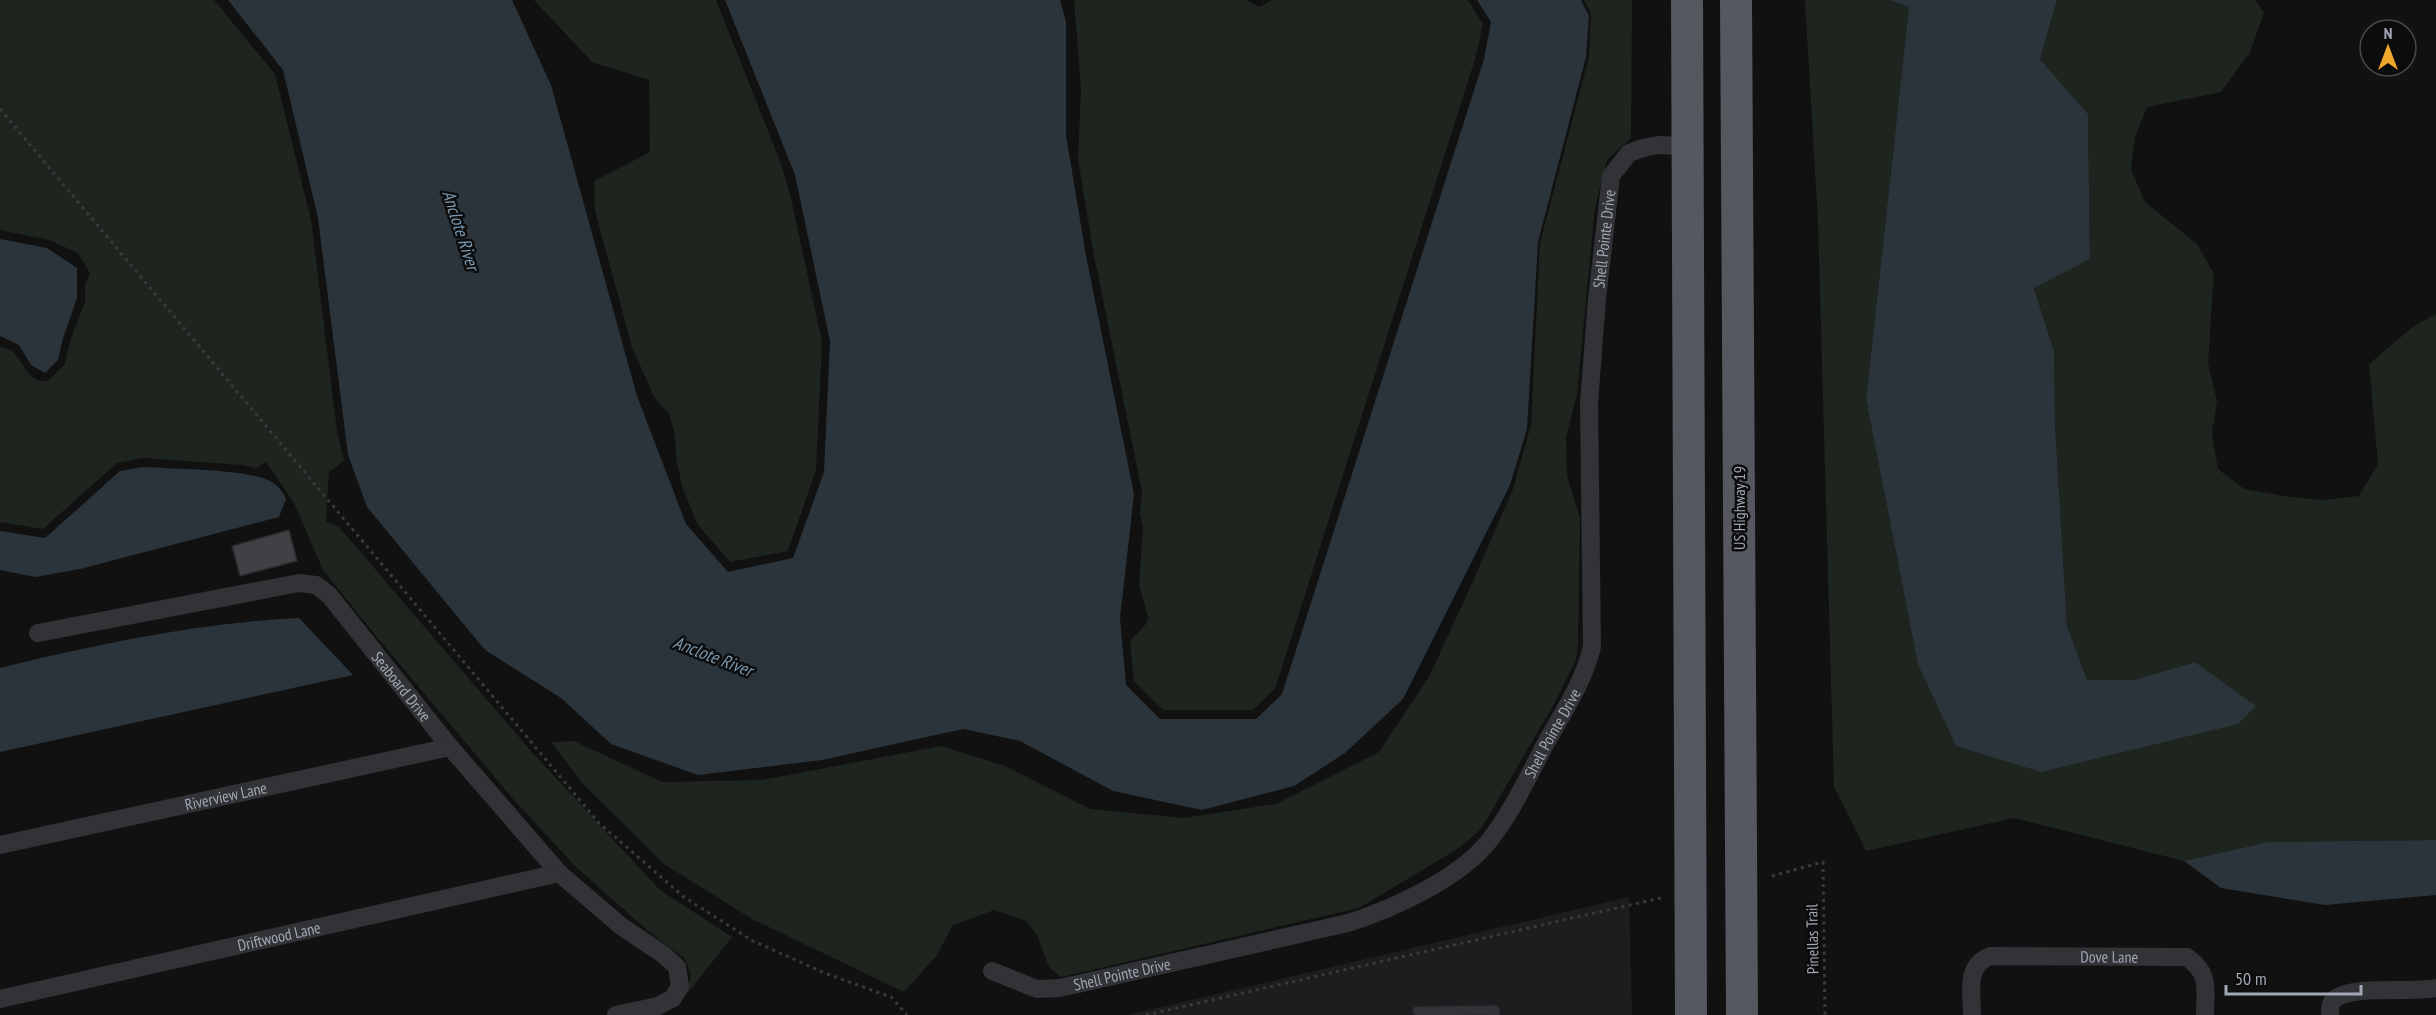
<svg xmlns="http://www.w3.org/2000/svg" width="2436" height="1015" viewBox="0 0 2436 1015" font-family="'PT Sans Narrow',sans-serif">
  <rect width="100%" height="100%" fill="#111112"/>
  <path fill="#1d1d1f" d="M1629 897 1632 1015H1127Z"/>
  <path fill="#1d251e" d="M0 0H214L275 74 311 220 337 431 344 461 329 472 326 521 339 527 530 750 660 890 732 937 686 995 691 974 684 958 647 930 576 867 514 800 381 642 323 570 294 503 266 462 256 468 242 465 143 458 117 463 43 529 0 522V346C4 348 10 349 13 352 24 362 28 384 48 381L65 364 70 341 85 302V284L90 274 78 253 49 240 0 230Z
    M534 0H716L780 161 791 198 822 342 816 470 788 551 730 562 698 525 683 489 677 464 675 434 669 414 654 397 632 347 595 211 594 181 650 152 649 80 592 62Z
    M1074 0H1246L1259 7 1272 0H1468L1483 24 1476 56 1275 689 1253 710H1163L1134 681 1130 641 1146 624 1148 617 1139 584 1143 527 1140 513 1142 492 1094 255 1078 159 1081 88Z
    M1584 0H1632L1631 138 1607 160 1595 207 1577 393 1566 438 1567 476 1580 518 1578 641 1576 660 1554 704 1481 829 1459 848 1359 908 1061 977 1049 967 1037 935 1026 921 994 910 952 926 937 955 904 992 752 919 664 864 582 783 551 742 574 741 662 782 762 780 941 746 1005 766 1090 809 1184 818 1276 804 1379 752 1429 677 1474 579 1513 489 1531 425 1540 243 1589 57 1591 14Z
    M1805 0H1889L1909 7 1866 399 1918 665 1956 746 2195 662 2134 680 2087 681 2067 626 2055 424 2054 351 2034 287 2090 259 2088 114 2040 59 2057 0H2255L2264 13 2250 52 2221 92 2147 107 2135 137 2131 170 2145 202 2197 244 2214 274 2208 363 2217 401 2212 433 2218 469 2244 489 2290 497 2323 500 2359 496 2378 464 2369 364 2414 326 2436 314V840L2268 842 2184 861 2014 818 1866 851 1834 787 1818 221Z"/>
  <path fill="#2a343a" d="M228 0H512L551 85 637 396 686 524 728 572 793 558 824 472 830 341 795 175 725 0H1060L1066 22V135L1086 256 1134 494 1120 618 1126 685 1160 719H1256L1282 694 1484 59 1491 22 1477 0H1581L1589 16 1586 57 1538 242 1527 429 1510 485 1403 699 1345 753 1294 786 1202 810 1113 791 1020 741 963 729 822 760 698 775 611 744 561 698 485 650 367 507 348 455 318 218 283 70Z
    M1889 0H2057L2040 59 2088 114 2090 259 2034 288 2054 351 2055 424 2067 626 2087 680H2134L2195 662 2256 706 2238 724 2041 772 1956 746 1918 665 1866 399 1909 7Z
    M0 239 47 248 77 268V298L63 338 58 360 45 373 31 365 19 345 0 336Z
    M143 467C173 469 243 469 268 480 277 484 282 490 286 499L279 517 80 569 35 577 0 570V531L45 538 120 471Z
    M299 618 353 675 0 752V668C98 644 198 623 299 618Z
    M2436 840V895L2325 905 2221 888 2184 861 2268 842Z"/>
  <path fill="#404145" stroke="#2b2b2e" stroke-width="1.5" d="M289 530 297 561 240 576 232 546Z"/>
  <g fill="none" stroke-linecap="round" stroke-linejoin="round">
    <path stroke="#383a3e" stroke-width="3" stroke-dasharray="3 4.5" stroke-linecap="butt" d="M0 109 599 823 684 897 753 941 827 974 891 997 907 1015
      M1772 876 1823 862 1825 1015
      M1146 1015 1665 897"/>
    <path stroke="#323337" stroke-width="9" d="M1417 1011 1495 1010V1015"/>
    <g stroke="#323337" stroke-width="18">
      <path id="s1" d="M38 633 299 583 316 585 329 595 450 747 559 873 621 926 664 955 677 967 680 986 673 998 658 1006 616 1015"/>
      <path id="s2" d="M0 845 450 747"/>
      <path id="s3" d="M992 971 1037 989 1060 988 1348 923C1393 909 1460 878 1489 841 1513 811 1529 774 1547 741 1564 711 1584 681 1592 647L1589 403 1597 299 1611 176 1629 153 1643 148 1658 145 1687 146"/>
      <path id="s4" d="M0 999 559 873"/>
      <path id="s5" d="M1972 1015C1972 992 1965 966 1990 956L2187 957C2211 975 2205 988 2205 1015"/>
      <path d="M2330 1015C2330 1009 2330 1001 2336 998 2356 985 2409 993 2436 988"/>
    </g>
    <path stroke="#56585f" stroke-width="32" d="M1687 0 1691 1015
      M1736 0 1742 1015"/>
  </g>
  <g text-anchor="middle" dominant-baseline="central" stroke-width="5" stroke-linejoin="round" paint-order="stroke">
    <g font-size="16" fill="#a2a8b3" stroke="#0c0c0d">
      <text stroke="none"><textPath href="#s3" startOffset="1161">Shell Pointe Drive</textPath></text>
      <text transform="translate(1739 508) rotate(-90)">US Highway 19</text>
      <text stroke="none"><textPath href="#s1" startOffset="416">Seaboard Drive</textPath></text>
      <text stroke="none"><textPath href="#s3" startOffset="657">Shell Pointe Drive</textPath></text>
      <text stroke="none"><textPath href="#s2" startOffset="231">Riverview Lane</textPath></text>
      <text stroke="none"><textPath href="#s4" startOffset="286">Driftwood Lane</textPath></text>
      <text transform="translate(1812 939) rotate(-91)">Pinellas Trail</text>
      <text stroke="none"><textPath href="#s5" startOffset="186">Dove Lane</textPath></text>
      <text stroke="none"><textPath href="#s3" startOffset="135">Shell Pointe Drive</textPath></text>
    </g>
    <g font-size="18" font-style="italic" fill="#7997ae" stroke="#0c0c0d">
      <text transform="translate(461 230) rotate(72)">Anclote River</text>
      <text transform="translate(713 656) rotate(21)">Anclote River</text>
    </g>
  </g>
  <g transform="translate(2388 48)"><circle r="28" fill="#0c0c0d" stroke="#484a4f" stroke-width="1.5"/>
  <path d="M0-4.5L10 22L0 15L-10 22Z" fill="#efa82c"/>
  <text y="-9" font-size="16" font-weight="bold" text-anchor="middle" fill="#a2a8b3">N</text>
  </g>
  <path d="M2226 985v9h135v-9" fill="none" stroke="#a2a8b3" stroke-width="3"/>
  <text x="2235" y="985" font-size="18" fill="#a2a8b3" stroke="#0c0c0d" stroke-width="4.5" paint-order="stroke">50 m</text>
</svg>
